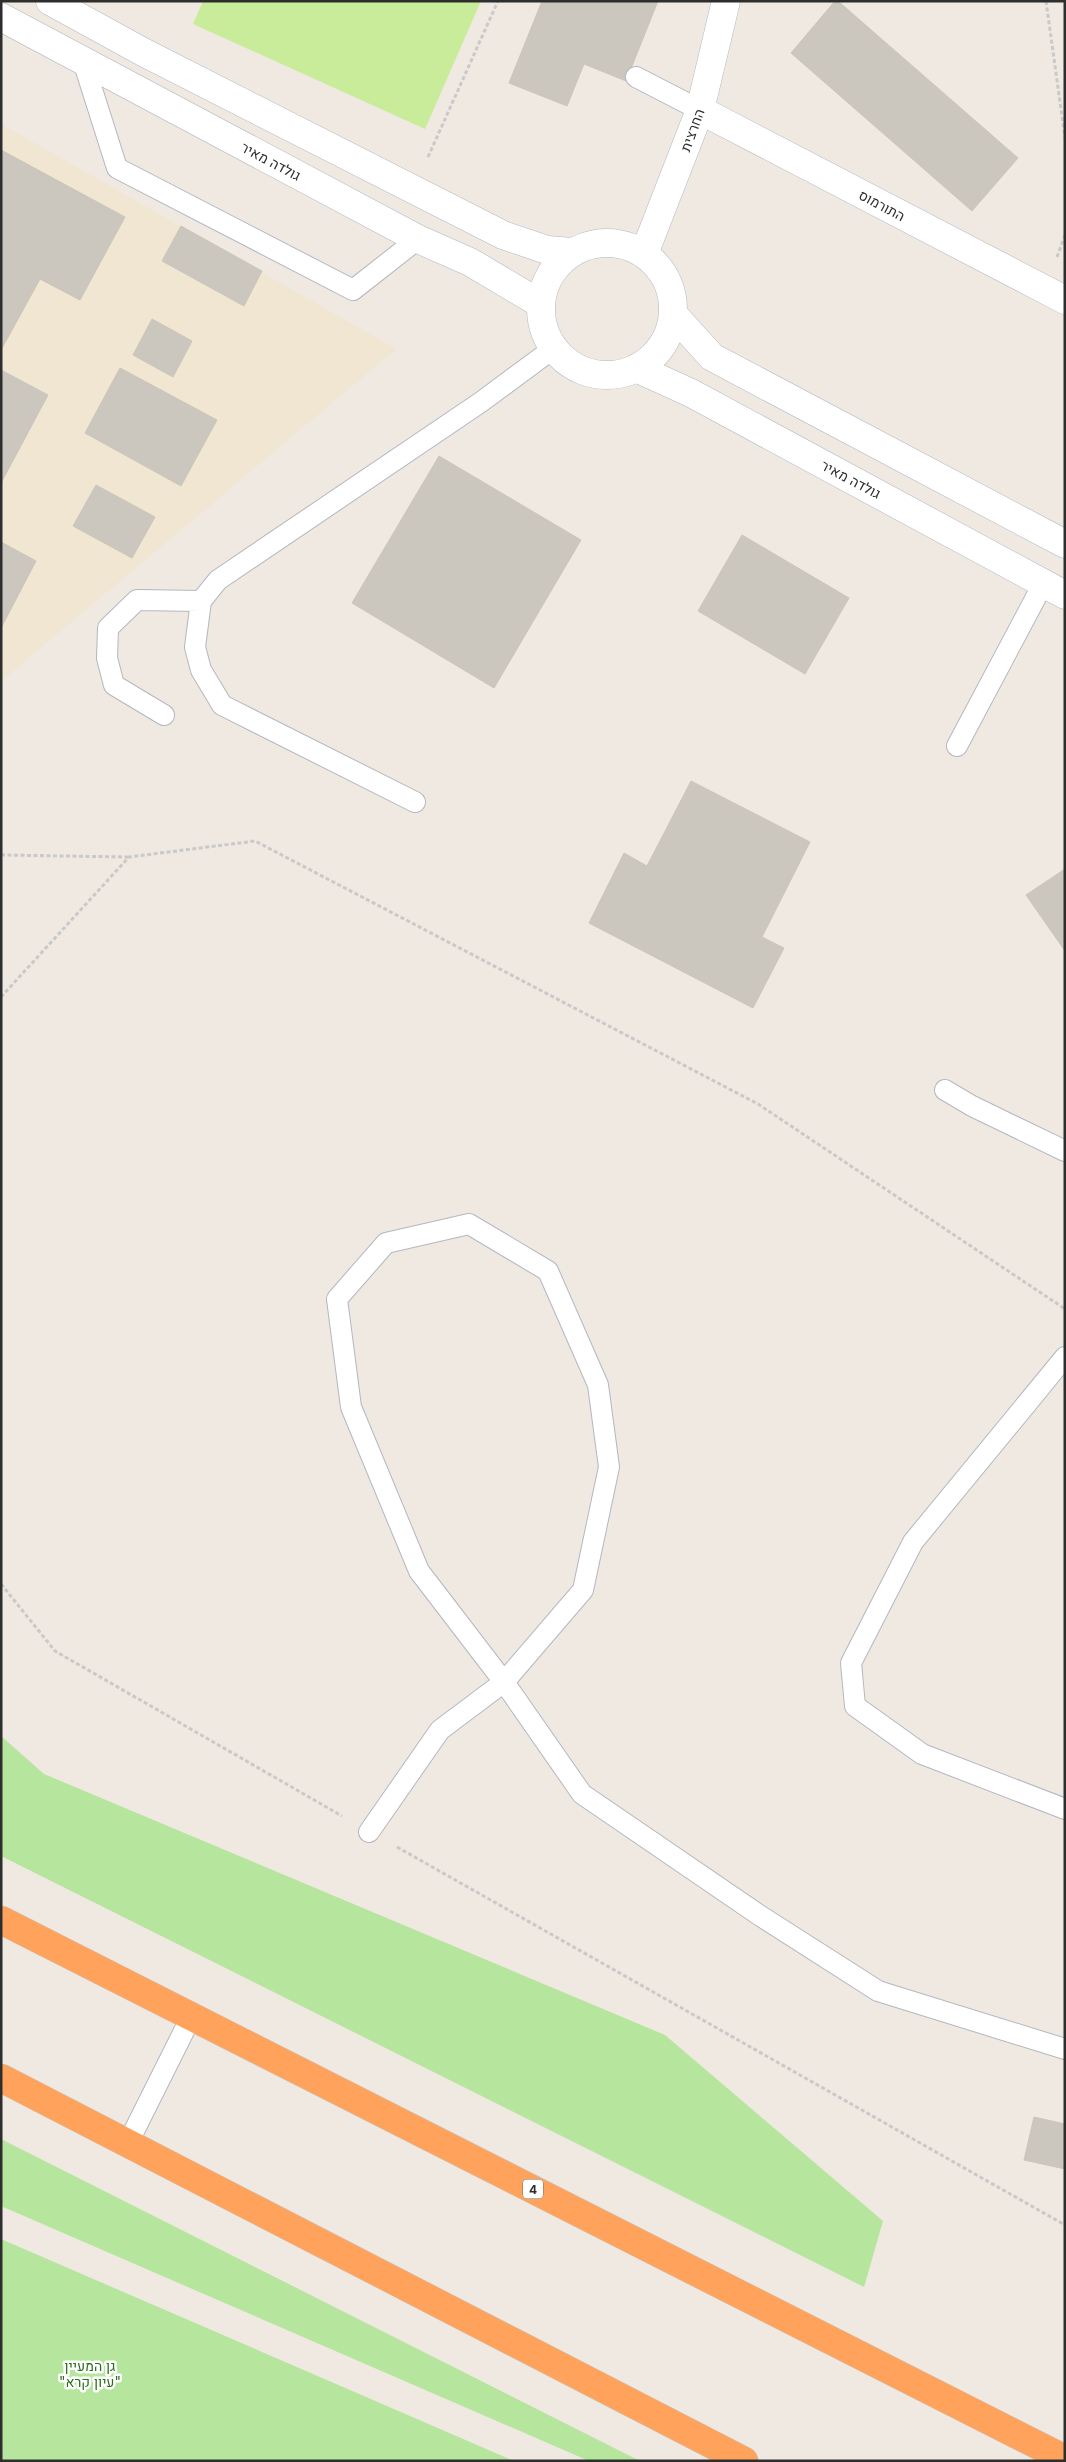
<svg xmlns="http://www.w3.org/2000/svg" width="1066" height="2462" viewBox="0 0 1066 2462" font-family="Inter,Heebo,sans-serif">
  <rect width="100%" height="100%" fill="#efe9e1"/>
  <path fill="#f0e6d1" d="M1 124 396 349 1 681Z"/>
  <path fill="#b6e59e" d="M1 1736 44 1774 665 2035 883 2221 864 2287 1 1856Z
    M1 2139 640 2461H589L1 2206Z
    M1 2239 514 2461H5L1 2459Z"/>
  <path fill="#c9ec9a" d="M203 1H481L425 129 193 24Z"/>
  <path fill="#cbc7bf" stroke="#cbc5ba" d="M542 1H658L626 81 584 64 567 106 509 83Z
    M835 1H838L1018 158 972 211 791 53Z
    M1 150 125 217 80 300 40 279 1 350Z
    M181 226 262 271 244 306 162 261Z
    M152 319 192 341 173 377 133 355Z
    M120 368 217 420 181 486 85 433Z
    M1 370 48 395 1 483Z
    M439 456 581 540 494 688 352 603Z
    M96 485 155 517 132 558 73 526Z
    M742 535 849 598 805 674 698 611Z
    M1 542 36 561 1 628Z
    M691 781 810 842 762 937 784 948 753 1008 589 923 624 853 647 866Z
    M1065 869V951L1026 895Z
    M1034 2117 1065 2124V2169L1024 2160Z"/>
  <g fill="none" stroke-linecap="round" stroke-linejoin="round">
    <g stroke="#b4b7c1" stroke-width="22">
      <path id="service" d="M83 61 117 168 353 290 418 239
        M636 77 700 110
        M164 715 114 685 107 658 108 628 137 600 201 601
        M957 746 1043 584
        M415 802 222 705 201 670 195 647 201 601 218 580 481 402 554 348
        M945 1090 972 1106 1065 1151
        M1065 1357 913 1542 851 1663 855 1706 922 1754 1065 1809
        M369 1832 440 1730 504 1682 583 1590 609 1467 598 1385 548 1271 469 1224 386 1243 337 1299 351 1407 419 1571 504 1682 582 1794 759 1915 878 1991 1065 2049
        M128 2143 191 2017"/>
    </g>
    <g stroke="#b4b7c1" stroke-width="29">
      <path id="minor" d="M700 110 1065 300
        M644 254 700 110 726 1"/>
    </g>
    <g stroke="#b4b7c1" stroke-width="29">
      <path id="tertiary" d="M50 1 143 52 503 235 547 250 573 252
        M1 17 418 239 470 262 541 304
        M541 309a66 66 0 1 1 132 0a66 66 0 1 1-132 0Z
        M673 314 712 357 1065 544
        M636 368 691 393 1065 595"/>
    </g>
    <g stroke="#c9c9c9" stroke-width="29">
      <path id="motorway" d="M1 1920 1065 2459
        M1 2078 744 2461"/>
    </g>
    <path stroke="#c9c9c9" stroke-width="3" stroke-dasharray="4 2.5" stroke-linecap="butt" d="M1046 1 1065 138
      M428 157 498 1
      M1057 257 1065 235
      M1 855 129 857
      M1 997 129 857 255 841 758 1104 1065 1309
      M1 1584 55 1651 342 1816
      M397 1847 1065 2225"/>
    <use href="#service" stroke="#fff" stroke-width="20"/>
    <use href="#minor" stroke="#fff" stroke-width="28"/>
    <use href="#tertiary" stroke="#fff" stroke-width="28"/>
    <use href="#motorway" stroke="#ffa35c" stroke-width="28"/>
  </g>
  <g text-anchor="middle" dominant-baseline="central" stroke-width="5" stroke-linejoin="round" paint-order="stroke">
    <rect fill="#fff" stroke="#6d6d6d" stroke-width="1" x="523" y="2179.5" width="20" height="19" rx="4"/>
    <g font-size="12" font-weight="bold" fill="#2e2e2e">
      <text x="533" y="2189">4</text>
    </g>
    <g font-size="14" fill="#2e2e2e" stroke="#fff">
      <text transform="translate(692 130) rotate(-70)">החרצית</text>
      <text transform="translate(271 161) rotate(28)">גולדה מאיר</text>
      <text transform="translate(882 205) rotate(28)">התורמוס</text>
      <text transform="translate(851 479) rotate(28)">גולדה מאיר</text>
    </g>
    <g font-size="14" fill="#2c6e1b" stroke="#fff">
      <text x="90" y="2365">גן המעיין<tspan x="90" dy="16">"עיון קרא"</tspan></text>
    </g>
  </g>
  <rect width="1066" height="2462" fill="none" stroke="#2e2e2e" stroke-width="5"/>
</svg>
